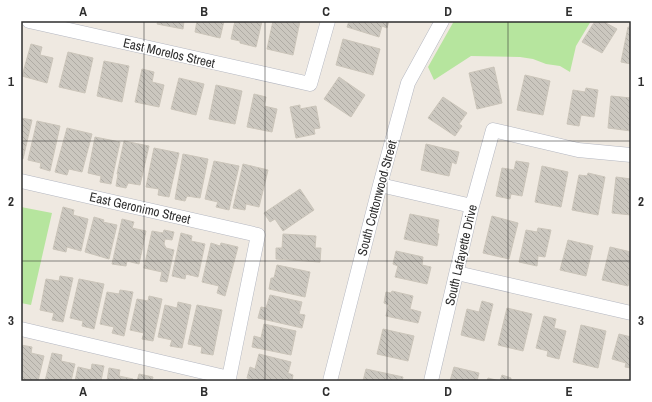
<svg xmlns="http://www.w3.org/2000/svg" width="652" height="402" viewBox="0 0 652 402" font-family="'Archivo Narrow',sans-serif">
  <defs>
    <pattern id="building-back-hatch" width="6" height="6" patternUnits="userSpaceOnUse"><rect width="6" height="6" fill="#cbc7bf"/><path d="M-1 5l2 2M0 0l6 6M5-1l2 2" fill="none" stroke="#afaba4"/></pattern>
  </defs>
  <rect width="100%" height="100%" fill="#efe9e1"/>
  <path fill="#b6e59e" d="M454 21H591L576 46 570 72 560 66 546 64 533 59 520 57 471 56 434 80 428 67Z
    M21 207 52 213 31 305 21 303Z"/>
  <path fill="url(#building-back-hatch)" stroke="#cbc5ba" d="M158 21H184L183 29 157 24Z
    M197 21H224L220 38 195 32Z
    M235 21H262L256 47 240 43V41L231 39Z
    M273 21H300L293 55 267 49Z
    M349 21H389L387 28 382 26 379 37 347 27Z
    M595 21H608L606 23 617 29 602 53 582 42Z
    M628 27H631V64L621 62Z
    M343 39 380 49 373 75 336 65Z
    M31 44 42 47 40 55 53 58 47 83 22 76Z
    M68 52 93 58 85 93 59 87Z
    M104 61 129 66 122 102 97 96Z
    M494 67 502 103 477 109 469 73Z
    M142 69 154 72 152 82 164 85 159 107 135 102Z
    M525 75 550 81 543 115 517 110Z
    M339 77 365 95 351 117 324 99Z
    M179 78 204 84 196 115 171 109Z
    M216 85 242 91 235 124 209 119Z
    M586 88 598 90 594 117 581 115 579 126 567 124 573 90 585 92Z
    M254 94 266 97 264 106 277 109 272 132 247 127Z
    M611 96 631 98V131L608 128Z
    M443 97 467 113 459 124 462 126 455 136 428 118Z
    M300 105V109L316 106 320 128 314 129 315 134 296 138 290 107Z
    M21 118 32 120 23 159H21Z
    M37 121 60 126 50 171 40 168 41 163 28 160Z
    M67 128 92 134 82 172 69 169 67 175 55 172Z
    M95 137 120 142 111 184 100 182 101 176 88 173Z
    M124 141 149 146 140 185 128 183 126 188 116 186 118 174H117Z
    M426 144 459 152 456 164 452 162 449 176 421 170Z
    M154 148 179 153 169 197 158 195 159 189 146 187Z
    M183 154 208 159 200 198 187 196 185 201 175 199Z
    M214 161 239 166 229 210 216 207 218 202 205 199Z
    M516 161 529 163 522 196 511 194 510 199 496 196 502 168 514 170Z
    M243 164 268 170 259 207 246 204 245 210 233 208Z
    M542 166 568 172 561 207 535 202Z
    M588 173 605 177 598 215 572 210 579 175 587 176Z
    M616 177 631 179V215L612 213Z
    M300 189 314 210 283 231 275 219 270 222 264 213Z
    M63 207 74 210 73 215 88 219 81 251 67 247 66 252 53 249Z
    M410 214 439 220 437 233 439 234 437 246 404 239Z
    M492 216 518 223 509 259 483 253Z
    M94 217 104 220 103 222 117 225 109 259 85 252Z
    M122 219 134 222 132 228 146 231 139 264 127 261 126 266 112 264Z
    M538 228 551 230 545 257 538 256 537 266 519 262 526 230 537 232Z
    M164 230 174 232 172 240 165 239 164 244 166 248 174 250 167 282 160 281 162 272 144 268 152 231 163 233Z
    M181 233 192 236 191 241 205 244 198 277 186 274 185 279 172 276Z
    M283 234 316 236 315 248H321L320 262 276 259V248H282Z
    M568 240 593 246 586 276 560 270Z
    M211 243 220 246 221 243 238 247 225 296 217 293 219 286 202 282Z
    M610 247 631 252V271L628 286 602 280Z
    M396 251 423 257 422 265 431 267 427 284 395 277 398 266 393 264Z
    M277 265 310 272 305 297 269 289 271 278H274Z
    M60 276 73 278 63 322 52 320 54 313 40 310 46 279 59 281Z
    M79 279 104 284 94 329 82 326 83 321 70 318Z
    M120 290 133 292 124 336 112 333 114 327 100 324 107 292 119 294Z
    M392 291 413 296 410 309 421 312 418 323 386 316 389 305 384 303 386 292 391 293Z
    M270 295 302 302 299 314 305 315 302 328 258 318 261 307 266 308Z
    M149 296 162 299 153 341 142 339 144 333 130 330 137 299 148 301Z
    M482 301 493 304 484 341 461 335 467 309 479 312Z
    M178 302 191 305 182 348 170 346 172 340 158 337 165 305 177 308Z
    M197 305 222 310 213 355 201 353 202 347 188 344Z
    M507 308 532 314 523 351 498 345Z
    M544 316 556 319 554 328 566 331 559 359 547 356 548 351 536 348Z
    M264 324 296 331 291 355 252 347 254 336 261 338Z
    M581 325 606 331 598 368 573 362Z
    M383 329 414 336 408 361 377 354Z
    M619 334 631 337V368L625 367 626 363 612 359Z
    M21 345 32 347 31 353 44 356 38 381H21Z
    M52 353 62 355 61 361 75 364 71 381H45Z
    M259 354 291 362 288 373 293 375 292 381H261L247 378 250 367 255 369Z
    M92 364 104 366 101 381H75L78 367 91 370Z
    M454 367 479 373 477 381H450Z
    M109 368 120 370 119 376 133 379V381H107Z
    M366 369 403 377 402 381H363Z
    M139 374 153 377 152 381H137Z
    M502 375 511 378V381H487L488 378 500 381Z"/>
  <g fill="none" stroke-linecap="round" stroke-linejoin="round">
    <g stroke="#b4b7c1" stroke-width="15">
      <path id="minor" d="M29 21 310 84 328 21
        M21 181 258 235 229 378 21 329
        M380 185 472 206
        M457 273 631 313
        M330 381 380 185 408 83 442 21
        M431 381 472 206 493 130 578 150 631 155"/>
    </g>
    <use href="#minor" stroke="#fff" stroke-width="14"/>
  </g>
  <path fill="none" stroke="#2e2e2e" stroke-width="1" stroke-opacity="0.55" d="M144 21V381M265 21V381M387 21V381M508 21V381M21 141H631M21 261H631"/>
  <g text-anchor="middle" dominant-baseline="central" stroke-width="3" stroke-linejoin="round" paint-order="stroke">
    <g font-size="13" fill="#2e2e2e" stroke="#fff">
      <text transform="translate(169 53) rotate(13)">East Morelos Street</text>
      <text transform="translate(377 198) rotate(-75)">South Cottonwood Street</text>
      <text transform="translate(140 208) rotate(13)">East Geronimo Street</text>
      <text transform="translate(461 255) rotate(-77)">South Lafayette Drive</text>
    </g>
  </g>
  <rect width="652" height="402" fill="none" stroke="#ffffff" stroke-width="44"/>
  <rect x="22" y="22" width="608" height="358" fill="none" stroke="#2e2e2e" stroke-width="1.5"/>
  <g font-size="13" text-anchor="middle" font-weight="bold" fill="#2e2e2e">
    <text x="83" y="16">A</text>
    <text x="204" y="16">B</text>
    <text x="326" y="16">C</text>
    <text x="448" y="16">D</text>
    <text x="569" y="16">E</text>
    <text x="11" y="86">1</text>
    <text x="641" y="86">1</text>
    <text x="11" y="206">2</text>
    <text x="641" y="206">2</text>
    <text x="11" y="325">3</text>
    <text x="641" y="325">3</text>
    <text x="83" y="396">A</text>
    <text x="204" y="396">B</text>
    <text x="326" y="396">C</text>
    <text x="448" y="396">D</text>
    <text x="569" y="396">E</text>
  </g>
</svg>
